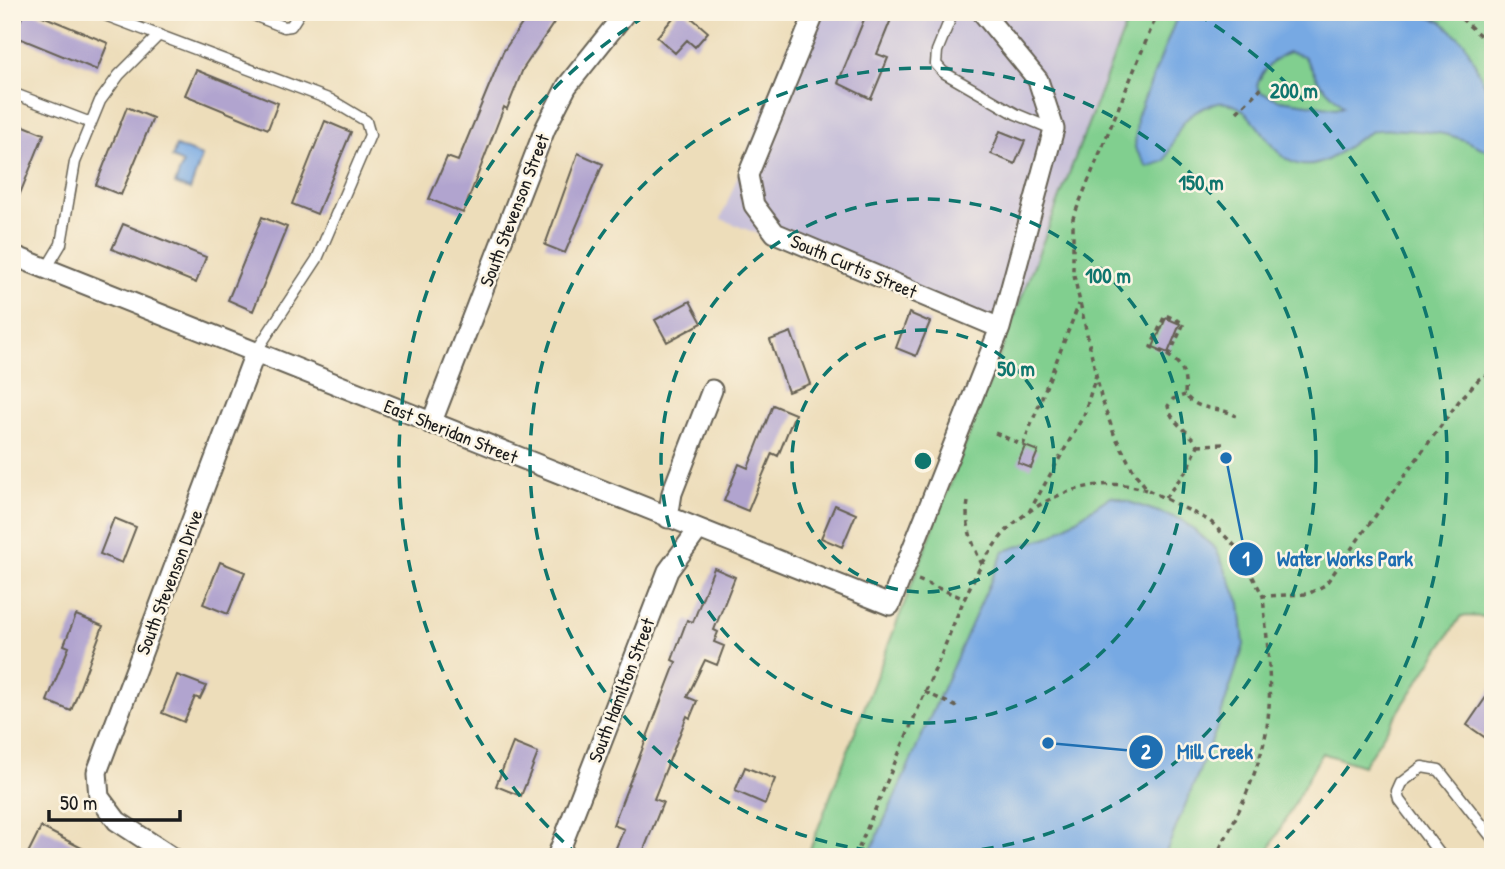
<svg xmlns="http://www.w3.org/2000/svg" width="1505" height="869" viewBox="0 0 1505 869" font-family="'Patrick Hand',sans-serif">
  <rect width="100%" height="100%" fill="#fcf5e5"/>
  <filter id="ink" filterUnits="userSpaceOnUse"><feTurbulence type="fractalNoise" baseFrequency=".0143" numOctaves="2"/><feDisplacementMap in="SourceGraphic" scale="14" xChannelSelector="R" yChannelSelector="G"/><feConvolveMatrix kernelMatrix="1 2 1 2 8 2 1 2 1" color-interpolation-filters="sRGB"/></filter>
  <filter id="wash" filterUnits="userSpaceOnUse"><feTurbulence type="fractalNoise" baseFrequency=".00686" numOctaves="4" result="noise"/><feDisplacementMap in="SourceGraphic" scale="28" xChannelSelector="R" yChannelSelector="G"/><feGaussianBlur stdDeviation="1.57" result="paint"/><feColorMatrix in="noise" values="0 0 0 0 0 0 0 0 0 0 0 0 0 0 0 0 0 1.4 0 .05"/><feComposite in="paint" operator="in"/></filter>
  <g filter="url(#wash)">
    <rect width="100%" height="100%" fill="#edddba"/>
    <path fill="#c7c0d9" d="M802 12H1131L1012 322H975L721 219Z"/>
    <path fill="#81cf8f" stroke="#4e7656" stroke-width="2" d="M1131 12H1493V617L1461 616 1363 766 1322 753 1265 857H807Z"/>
    <path fill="#77a9e3" stroke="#4a6280" stroke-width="2" fill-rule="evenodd" d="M1179 12H1413L1441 21 1465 43 1488 91 1493 94V153C1478 147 1463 138 1448 135 1435 132 1384 127 1373 131 1350 140 1329 169 1302 165 1265 161 1255 93 1214 104 1179 115 1179 130 1165 161L1147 167 1135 148 1137 117ZM1289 52 1304 56 1319 82 1343 106 1336 108 1280 100 1260 92 1257 86C1261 71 1275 57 1289 52Z
      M176 146 202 156 190 190 175 184 183 163 172 158Z
      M1111 496 1182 520 1216 549 1240 603 1244 645 1216 730 1164 857H868L1004 551 1051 536Z"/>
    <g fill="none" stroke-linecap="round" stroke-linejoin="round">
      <path stroke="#77a9e3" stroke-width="5" d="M1489 12 1493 16"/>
    </g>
    <g id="blocks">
      <path fill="#b1a4cf" d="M24 12H33L108 43 97 70 14 36Z
        M530 12H561L523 69 507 109 504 107 463 213 429 199 447 157 458 161 503 52Z
        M678 12H685L708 32 695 47 687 40 675 53 657 37Z
        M867 12H894L877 54 888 58 871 99 838 83Z
        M196 70 278 103 268 129 185 95Z
        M127 107 153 118 121 195 96 185Z
        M12 121 44 134 13 211H12Z
        M325 121 351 132 317 214 292 204Z
        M1000 131 1025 141 1015 164 991 154Z
        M578 153 603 164 565 253 545 245Z
        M262 217 287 227 253 311 228 300Z
        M123 224 206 257 196 283 112 249Z
        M690 301 702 323 667 342 655 320Z
        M909 313 930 322 916 356 896 348Z
        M1166 318 1180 324 1168 353 1153 347Z
        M791 332 810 384 788 392 770 340Z
        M773 405 795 414 778 456 772 453 748 511 724 501 739 464 748 468Z
        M1025 446 1038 451 1031 468 1018 463Z
        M835 505 856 514 842 547 821 538Z
        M114 518 136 527 122 563 100 554Z
        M220 562 245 572 228 614 203 604Z
        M714 568 735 577 714 630 718 632 714 642 724 646 717 665 705 660 687 697 697 701 690 718 687 716 654 799 663 802 641 857H612L624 829 613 825 676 662 672 660 687 620 693 622Z
        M76 615 103 626 71 711 47 701 69 647 64 645Z
        M177 675 206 686 200 699 195 697 184 722 162 713Z
        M1493 687V743L1467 725Z
        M513 743 538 753 521 796 496 786Z
        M745 767 775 779 765 804 735 791Z
        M41 827 99 857H26Z"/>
    </g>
  </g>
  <g filter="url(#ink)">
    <use href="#blocks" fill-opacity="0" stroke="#656053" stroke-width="2"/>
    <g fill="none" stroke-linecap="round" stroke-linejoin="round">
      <g stroke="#656053" stroke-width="13">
        <path id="service" d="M97 12 331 100 366 121 370 135 317 259 255 353
          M246 12 284 27 291 26 300 12
          M953 12 937 51 936 64 943 72 1016 114 1052 129
          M12 93 91 123
          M46 269 61 244 75 162 100 101 119 75 159 35
          M1442 857 1399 800 1397 792 1401 783 1422 767 1439 770 1493 839"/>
      </g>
      <g stroke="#656053" stroke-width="23">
        <path id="minor" d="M815 12 748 175 754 205 775 233 1000 328
          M12 255 890 605 1000 328 1054 129 1038 80 982 12
          M431 424 545 129 567 86 626 12
          M668 518 672 493 712 390
          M172 857 117 821 99 797 97 772 255 353
          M557 857 668 571 698 530"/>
      </g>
      <path stroke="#656053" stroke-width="3.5" stroke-dasharray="5 5" stroke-linecap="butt" d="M1158 12 1073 218V271L1101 397 1114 434 1134 472 1148 490 1210 521 1238 549 1263 596 1308 594 1325 585 1459 401 1479 379 1493 373
        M1454 12 1493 47
        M1237 112 1261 88
        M1169 356 1184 323 1165 315 1151 347C1177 359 1187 365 1185 395 1200 413 1218 405 1236 416
        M995 433 1023 445 1079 304
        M1198 445 1226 444
        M1165 498 1189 467 1198 445C1189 430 1172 425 1168 406L1173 399 1185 395
        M968 502C964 523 973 547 983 566
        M1029 512 1084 415 1096 375
        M918 580 965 599
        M925 692 957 707
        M855 857C882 793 909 729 937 665 956 620 974 564 1009 528 1044 494 1100 474 1146 490
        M1215 857C1235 822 1261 767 1267 727 1273 685 1267 639 1263 597"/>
      <use href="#service" stroke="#fff" stroke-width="10"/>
      <use href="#minor" stroke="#fff" stroke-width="19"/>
    </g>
  </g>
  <g fill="none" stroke="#0f766e" stroke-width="3.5" stroke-dasharray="12 9">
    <circle cx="923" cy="461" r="131"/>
    <circle cx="923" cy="461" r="262"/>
    <circle cx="923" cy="461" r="393"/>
    <path d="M579 856A524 524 0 0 1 649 14M1197 14A524 524 0 0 1 1267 856"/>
  </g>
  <g text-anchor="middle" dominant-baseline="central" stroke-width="5" stroke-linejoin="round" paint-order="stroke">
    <g font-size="19" fill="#1c1c1c" stroke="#fcf5e5">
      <text transform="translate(514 210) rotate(-69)">South Stevenson Street</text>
      <text transform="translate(854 266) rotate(23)">South Curtis Street</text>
      <text transform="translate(451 431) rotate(22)">East Sheridan Street</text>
      <text transform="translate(169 582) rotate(-69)">South Stevenson Drive</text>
      <text transform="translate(621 690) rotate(-69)">South Hamilton Street</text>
    </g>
  </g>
  <circle cx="923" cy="461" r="10" fill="#0f766e" stroke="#fcf5e5" stroke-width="3.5"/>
  <g font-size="21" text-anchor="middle" font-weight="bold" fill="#0f766e" stroke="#fcf5e5" stroke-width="5" stroke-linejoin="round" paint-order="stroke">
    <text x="1294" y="98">200 m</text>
    <text x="1201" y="190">150 m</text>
    <text x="1108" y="283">100 m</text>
    <text x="1016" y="376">50 m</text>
  </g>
  <path fill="none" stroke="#1f6fb2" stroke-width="2.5" d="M1226 458L1246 559M1048 743L1146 752"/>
  <g fill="#1f6fb2" stroke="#fcf5e5" stroke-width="2.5">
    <circle cx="1226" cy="458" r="7"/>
    <circle cx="1048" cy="743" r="7"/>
    <circle cx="1246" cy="559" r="18"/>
    <circle cx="1146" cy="752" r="18"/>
  </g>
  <g font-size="21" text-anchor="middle" font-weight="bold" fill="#fff">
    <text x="1246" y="566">1</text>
    <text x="1146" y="759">2</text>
  </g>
  <g font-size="21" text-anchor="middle" font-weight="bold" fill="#1f6fb2" stroke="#fcf5e5" stroke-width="5" stroke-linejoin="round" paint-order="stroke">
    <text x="1345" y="566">Water Works Park</text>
    <text x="1215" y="759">Mill Creek</text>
  </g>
  <rect width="1505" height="869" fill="none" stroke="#fcf5e5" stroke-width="42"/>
  <path d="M49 810v10h131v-10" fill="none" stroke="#1c1c1c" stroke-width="3.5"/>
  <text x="60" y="810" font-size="21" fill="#1c1c1c" stroke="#fcf5e5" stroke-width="5" paint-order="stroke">50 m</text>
</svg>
